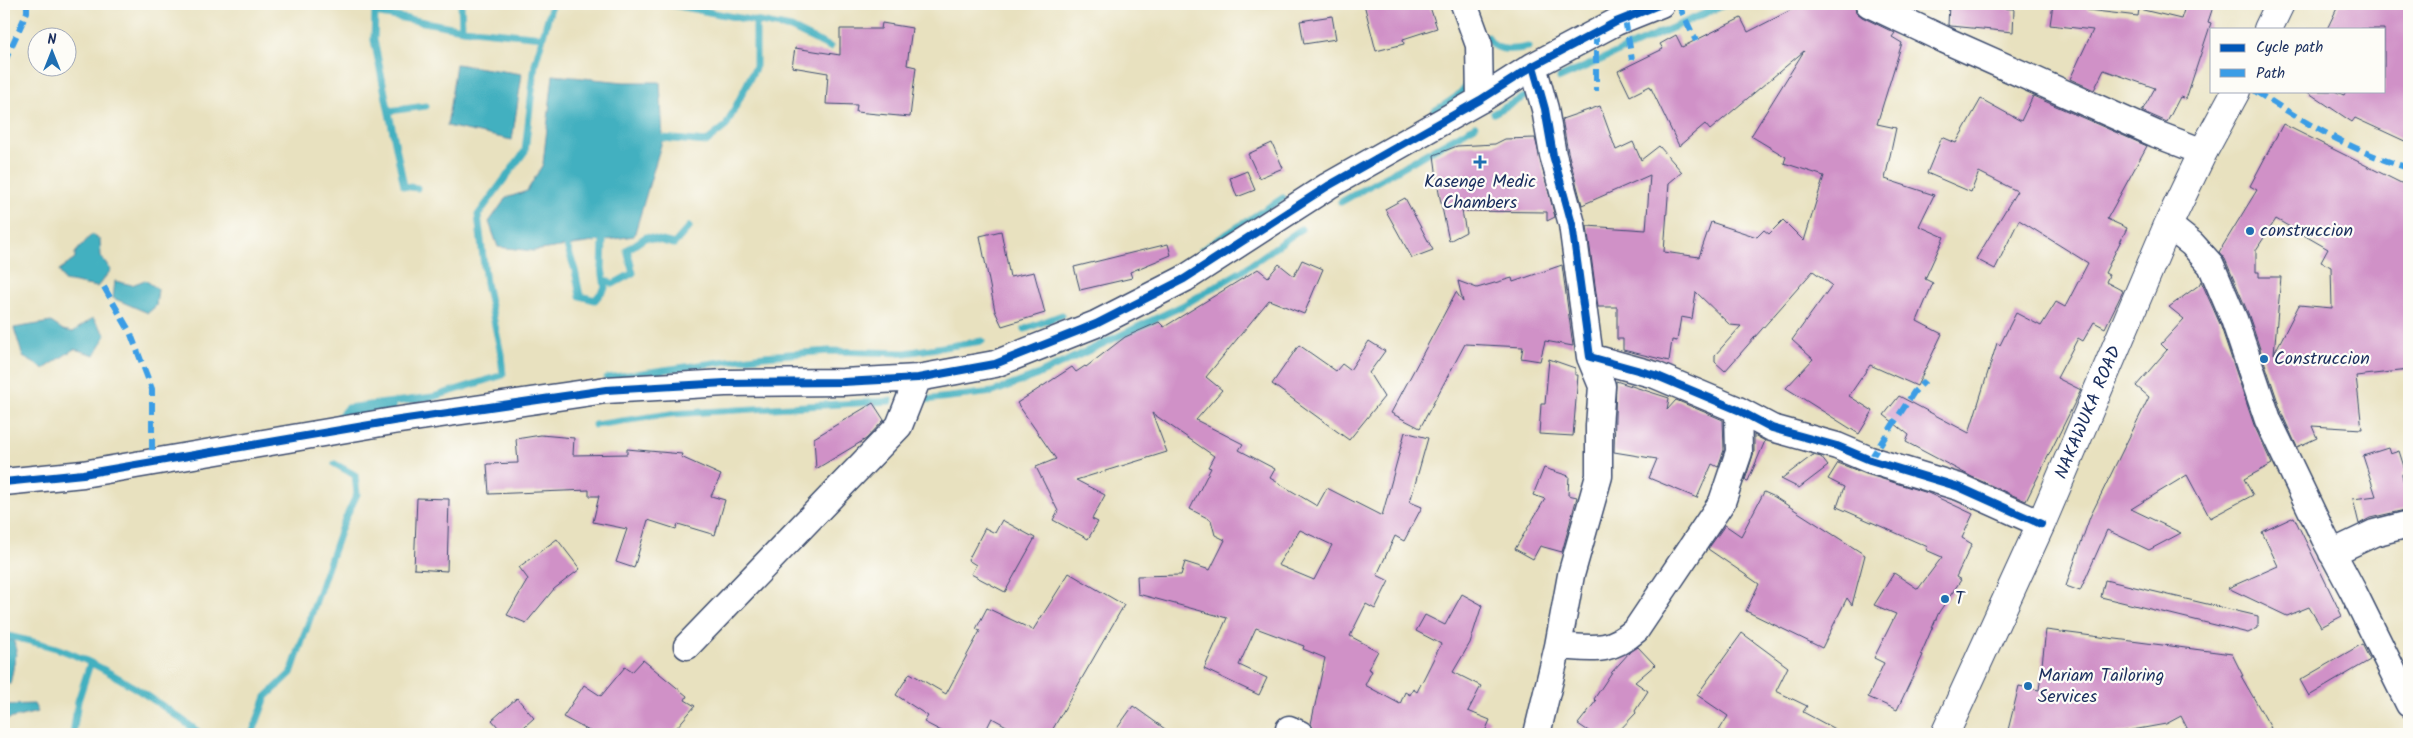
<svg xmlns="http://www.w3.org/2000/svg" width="2413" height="738" viewBox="0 0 2413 738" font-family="Kalam,sans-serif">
  <rect width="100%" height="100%" fill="#fdfcf7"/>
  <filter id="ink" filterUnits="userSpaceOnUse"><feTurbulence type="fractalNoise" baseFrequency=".02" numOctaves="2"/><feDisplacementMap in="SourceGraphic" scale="10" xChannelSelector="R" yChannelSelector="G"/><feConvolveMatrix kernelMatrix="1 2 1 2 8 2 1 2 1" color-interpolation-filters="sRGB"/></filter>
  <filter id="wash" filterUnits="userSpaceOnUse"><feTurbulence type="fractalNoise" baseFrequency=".0096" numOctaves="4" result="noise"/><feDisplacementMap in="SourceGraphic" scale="20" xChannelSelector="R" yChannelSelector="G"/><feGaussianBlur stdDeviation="1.12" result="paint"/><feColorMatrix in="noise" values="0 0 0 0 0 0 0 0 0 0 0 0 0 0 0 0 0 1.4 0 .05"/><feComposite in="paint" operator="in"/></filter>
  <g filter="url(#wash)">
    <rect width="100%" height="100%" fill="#e8e1bf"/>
    <path fill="#43b0c0" stroke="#2f708f" d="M456 64 522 74 512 140 447 126Z
      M553 75 624 82H660L663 138 634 236 533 251 498 247 489 222 506 198 527 191 543 164Z
      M92 234 100 240 101 256 111 270 97 287 64 281 59 270 75 259V253Z
      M145 280 158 289 156 306 148 313 113 298 115 281 132 285Z
      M93 318 106 335 95 355 74 349 44 369 23 357 14 328 51 322 63 330 73 332Z
      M13 640 17 650 10 684 4 680V642Z
      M34 704 38 712 4 720V705Z"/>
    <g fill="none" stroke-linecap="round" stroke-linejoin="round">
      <path stroke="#43b0c0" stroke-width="7" d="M461 4 462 29
        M668 4 791 28 830 47
        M1488 37C1494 53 1515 50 1528 47
        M1560 78 1726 4
        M389 111 426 106
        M1434 111C1447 103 1465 95 1468 79
        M1494 113 1532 93
        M663 138 706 142 726 126 756 66V22
        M417 188 404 186 374 40 375 13 462 29 543 37
        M1341 202 1475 126
        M567 246 575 270 580 296 595 300 605 288 602 268 603 240
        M1202 250 1283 198
        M605 280 613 284 633 273 627 250 646 237 674 244 689 227
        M1025 329 1062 315
        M607 378 764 356 829 351 905 353 982 341
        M924 400 993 392 1033 377 1182 306 1242 271 1301 229
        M341 415 393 408
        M340 416 347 408 433 397 503 375 501 354 486 283 478 215 525 151 535 64 552 4
        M595 425 670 414 890 401
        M4 635C21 639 39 643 56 648 103 664 162 704 201 734
        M73 734 78 701 90 664
        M252 734 266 697 291 673 342 526 357 494 355 475 335 464"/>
    </g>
    <g id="blocks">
      <path fill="#d091c7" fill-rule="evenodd" d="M1364 4H1429L1437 28 1403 39 1404 44 1376 51Z
        M1809 4H1854L1856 12 1862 17 1895 33 1892 37 1902 43 1877 124 1896 128 1885 179 1934 195 1919 226 1944 237 1925 279 1933 283 1917 321 1942 334 1917 386 1870 365 1849 396 1873 411 1859 434 1786 388 1813 359 1792 340 1832 285 1813 271 1725 371 1715 362V355L1741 326 1730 325 1696 292 1692 319 1681 317 1677 341 1672 340 1669 361 1623 350V339H1617V307H1598L1587 226 1646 230 1650 175 1582 205 1568 152 1562 119 1600 106 1616 150 1633 142 1641 160 1659 146 1682 172 1669 183 1664 252 1699 257 1711 222 1757 237 1764 230 1769 234 1783 220 1804 241 1824 176 1784 163 1786 157 1751 136 1804 51 1710 130 1705 124 1679 146 1650 86 1630 96 1618 71 1663 49 1660 44 1676 35 1682 47 1741 18 1748 32 1793 9Z
        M1949 4 2014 9 2013 32 1951 26 1948 25Z
        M2053 4H2087V10L2138 16 2139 9 2181 19 2186 4H2214L2208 22 2211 23 2186 99 2180 97 2167 122 2142 111 2155 88 2104 70 2094 90 2070 79 2093 30 2050 25Z
        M2339 4H2409V143L2355 118 2352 122 2306 91H2334L2344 95 2346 91H2384V29H2327Z
        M1332 16 1336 39 1304 44 1300 21Z
        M882 23 912 28 907 65 916 67 910 117 856 112 857 105 826 104 828 73 792 67 795 48 840 55V29H881Z
        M2033 96 2147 146 2107 219 2127 228 2105 273 2109 275 2106 282 2123 291 2105 328 2094 322 2083 341 2078 338 2057 378 2081 390 2026 501 1972 477 1906 442 1909 435 1884 415 1899 396 1969 433 1997 343 2000 345 2016 313 2041 326 2056 302 2065 307 2088 263 2019 220 1995 269 1976 259 2017 191 1979 172 1971 192 1927 173 1942 137 1956 143 1981 99 2021 121Z
        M2283 124 2409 187V326L2407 345H2409V370L2356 376 2362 429 2312 426 2317 438 2297 447 2282 414 2248 313 2225 259 2219 252 2257 190 2250 186ZM2276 219 2328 249 2321 262 2331 267 2332 308 2299 305 2274 354 2281 277H2259V272H2256V250Z
        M1535 138 1555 217 1547 221V212L1462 211 1466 232 1449 241 1439 193 1434 155 1457 146 1495 144 1505 139Z
        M1272 143 1283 168 1259 178 1248 154Z
        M1247 171 1255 190 1237 197 1230 178Z
        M1405 198 1433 250 1412 258 1385 209Z
        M1001 231 1010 277 1034 272 1045 313 1002 326 995 311 980 236Z
        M1168 244 1171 255 1130 272 1132 278 1080 290 1074 267Z
        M1302 260 1323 269 1304 314 1269 300 1206 377 1222 390 1196 420 1243 444 1239 450 1275 469 1270 478 1317 506 1327 488 1382 516 1405 432 1428 438 1410 502 1422 507 1404 541 1395 536 1377 575 1389 581 1375 609 1366 604 1350 636 1378 651 1368 669 1372 671 1365 685 1400 704 1405 692 1410 695 1413 689 1417 692 1441 644 1416 631 1425 615 1445 625 1462 594 1482 605 1470 643 1453 672 1481 686 1468 711 1490 720 1484 734H1320L1314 731 1311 724 1325 658 1303 649 1304 646 1256 628 1239 665 1267 678 1259 695 1204 669 1227 618 1138 594 1137 576 1181 575 1185 562 1210 570 1225 540 1215 535 1211 520 1190 509 1211 468 1208 467 1214 456 1152 413 1167 452 1076 480 1105 495 1092 519 1098 522 1088 539 1053 520 1058 511 1036 467 1056 459 1017 403 1072 367 1076 372 1085 366 1086 367 1125 337 1159 322 1164 327 1258 269 1268 277 1279 264 1294 276ZM1300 530 1332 545 1314 580 1278 565Z
        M1562 265 1573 346 1545 341 1540 361 1521 358 1523 347 1465 344 1420 428 1391 413 1456 292 1463 302 1458 281 1477 288 1512 278 1513 282Z
        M2201 281 2220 324 2254 425 2272 464 2244 479 2253 495 2210 518 2187 475 2131 509 2181 533 2149 550 2107 530 2080 591 2066 586 2090 517 2149 397 2136 386 2167 350 2161 344 2184 319 2169 307 2199 285Z
        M1369 341 1385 351 1369 373 1384 397 1349 440 1272 384 1299 345 1336 371 1342 364 1350 370Z
        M1549 359 1575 368V375H1578L1573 436 1539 434 1541 404H1545Z
        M1616 381 1669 398 1667 410 1676 400 1723 420 1724 450 1718 467 1712 464 1697 498 1649 478 1657 459 1614 452Z
        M873 403 884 420 866 439 816 469 814 438Z
        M541 435 574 438 573 455 627 454V449L682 454 681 457 721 475 711 496 725 500 715 535 678 524 676 529 648 520 634 568 616 562 627 529 593 522 599 496H589V490L489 494 487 464 518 463 516 439Z
        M1754 435 1765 441 1748 481 1745 480 1754 452Z
        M2388 448 2390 454 2399 451 2406 473 2402 474 2409 509 2370 518 2359 524 2353 499 2376 496 2363 456Z
        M1813 455 1821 457 1828 466 1799 488 1781 479Z
        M1838 463 1866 474 1928 493 1973 514 1962 538 1972 544 1956 577 1961 580 1939 612 1921 654 1923 655 1897 710 1868 697 1884 663 1874 658 1896 614 1874 605 1894 573 1918 589 1942 557 1926 550 1928 547 1837 507 1844 487 1828 479Z
        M1544 468 1569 476 1568 495 1577 497 1562 552 1540 546 1533 559 1515 549 1545 499 1533 495Z
        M1764 492 1773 496 1865 555 1852 605 1847 598 1822 648 1746 611 1759 584 1708 549 1725 525 1741 536Z
        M417 498 449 499 447 571 414 569Z
        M2294 517 2342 616 2321 627 2309 607 2287 616 2228 588 2278 566 2262 532Z
        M1002 520 1035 538 1005 592 971 574 976 565 968 560 985 528 995 533Z
        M557 539 580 569 554 589 526 623 507 615 528 579 519 567Z
        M1069 573 1124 605 1050 734H1021L992 718 984 734H947L924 722 928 716 896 695 910 673 946 694 980 631 976 629 987 608 1033 630Z
        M2105 580 2258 616V628L2248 633 2101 597Z
        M2046 630 2232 654 2243 676H2241L2271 728 2257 734H2190L2181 716 2166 724 2110 734H2007L2019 686 2039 690Z
        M1742 633 1788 667 1776 691 1807 706 1803 712 1844 734H1717L1728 716 1697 695Z
        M2362 644 2370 660 2309 696 2300 680Z
        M1638 647 1655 665 1635 682 1648 691 1635 711 1636 713 1616 734H1593L1578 724 1596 701 1594 699 1612 672 1629 653Z
        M643 660 687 696 685 700 695 706 671 734H595L563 717 584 685 601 696 625 667 632 672Z
        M517 698 534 718 516 734H504L492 720Z
        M1133 706 1172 734H1113Z"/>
    </g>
  </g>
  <g filter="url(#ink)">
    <use href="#blocks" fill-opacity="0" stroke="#3a4a6d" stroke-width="1"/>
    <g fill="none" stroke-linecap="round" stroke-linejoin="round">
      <g stroke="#3a4a6d" stroke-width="29">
        <path id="minor" d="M1464 4 1479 45 1480 100
          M1869 4 1945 40 2156 134 2203 152
          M1533 66 1545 109 1553 155 1572 224 1590 357 1655 375 1738 410 1772 428 1837 446 1870 460 1959 487 2041 524
          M2168 225 2192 244 2211 265 2234 319 2268 420 2324 537 2353 591 2409 704
          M4 482 83 474 393 421 606 390 725 383 843 382 918 378 995 364 1096 324 1184 279 1328 186 1480 100 1533 66 1616 22 1661 4
          M2332 553 2374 533 2409 524
          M687 646 899 426 918 378
          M1558 646C1592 648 1608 654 1636 630L1722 502 1739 452 1738 410
          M1289 729 1300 734
          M1537 734 1558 646 1571 575 1599 476V426L1602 386 1590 357"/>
      </g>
      <g stroke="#3a4a6d" stroke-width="30">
        <g id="major">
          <path d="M2268 29 2280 4"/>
          <path id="s1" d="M1945 734 2041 524 2168 225 2203 152 2236 91"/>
        </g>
      </g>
      <use href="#minor" stroke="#fff" stroke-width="26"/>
      <use href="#major" stroke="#fff" stroke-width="28"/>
      <path stroke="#3b9de6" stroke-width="6" stroke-dasharray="12 6" stroke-linecap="butt" d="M1678 4 1696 41
        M1625 19 1632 60
        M1596 33V91
        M4 63 27 12V4
        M2255 91C2304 122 2353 152 2409 168
        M104 287 130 332 152 389V463
        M1870 460 1914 392 1925 381"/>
      <g stroke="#fdfcf7" stroke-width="11">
        <path id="cycleway" d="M1533 66 1545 109 1553 155 1572 224 1590 357 1655 375 1738 410 1772 428 1837 446 1870 460 1959 487 2041 524
          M4 482 83 474 393 421 606 390 725 383 843 382 918 378 995 364 1096 324 1184 279 1328 186 1480 100 1533 66 1616 22 1661 4"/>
      </g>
      <use href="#cycleway" stroke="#0057b8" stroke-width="8"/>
    </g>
  </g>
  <g fill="#1f6fb2" stroke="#fdfcf7" stroke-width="2">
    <path d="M1477.5 154.5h5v5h5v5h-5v5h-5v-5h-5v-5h5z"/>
    <circle cx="2250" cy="231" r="5"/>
    <circle cx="2264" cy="359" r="5"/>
    <circle cx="1945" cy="599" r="5"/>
    <circle cx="2028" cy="686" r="5"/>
  </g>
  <g text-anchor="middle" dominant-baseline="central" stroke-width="4.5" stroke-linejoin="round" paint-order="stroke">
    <g font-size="18" fill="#1b2f5e" stroke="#fdfcf7" text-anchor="start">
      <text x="1480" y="182" text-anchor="middle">Kasenge Medic<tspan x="1480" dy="21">Chambers</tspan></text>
      <text x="2260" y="231">construccion</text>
      <text x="2274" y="359">Construccion</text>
      <text x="1955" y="599">T</text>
      <text x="2038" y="676">Mariam Tailoring<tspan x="2038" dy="21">Services</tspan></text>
    </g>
    <g font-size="18" fill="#1b2f5e" stroke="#fdfcf7">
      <text stroke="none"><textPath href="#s1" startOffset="352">NAKAWUKA ROAD</textPath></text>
    </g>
  </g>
  <rect width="2413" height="738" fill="none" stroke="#fdfcf7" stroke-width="20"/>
  <rect x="2210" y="28" width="175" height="65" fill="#fdfcf7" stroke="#a3aaba"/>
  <rect x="2220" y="44" width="25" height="8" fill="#0057b8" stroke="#a3aaba"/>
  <text x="2256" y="52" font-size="15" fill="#1b2f5e">Cycle path</text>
  <rect x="2220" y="69" width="25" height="8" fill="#3b9de6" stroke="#a3aaba"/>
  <text x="2256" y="78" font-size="15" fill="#1b2f5e">Path</text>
  <g transform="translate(52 52)"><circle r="24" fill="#fdfcf7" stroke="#a3aaba"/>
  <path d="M0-4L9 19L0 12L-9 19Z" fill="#1f6fb2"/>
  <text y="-8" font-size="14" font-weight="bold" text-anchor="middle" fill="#1b2f5e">N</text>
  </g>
</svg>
